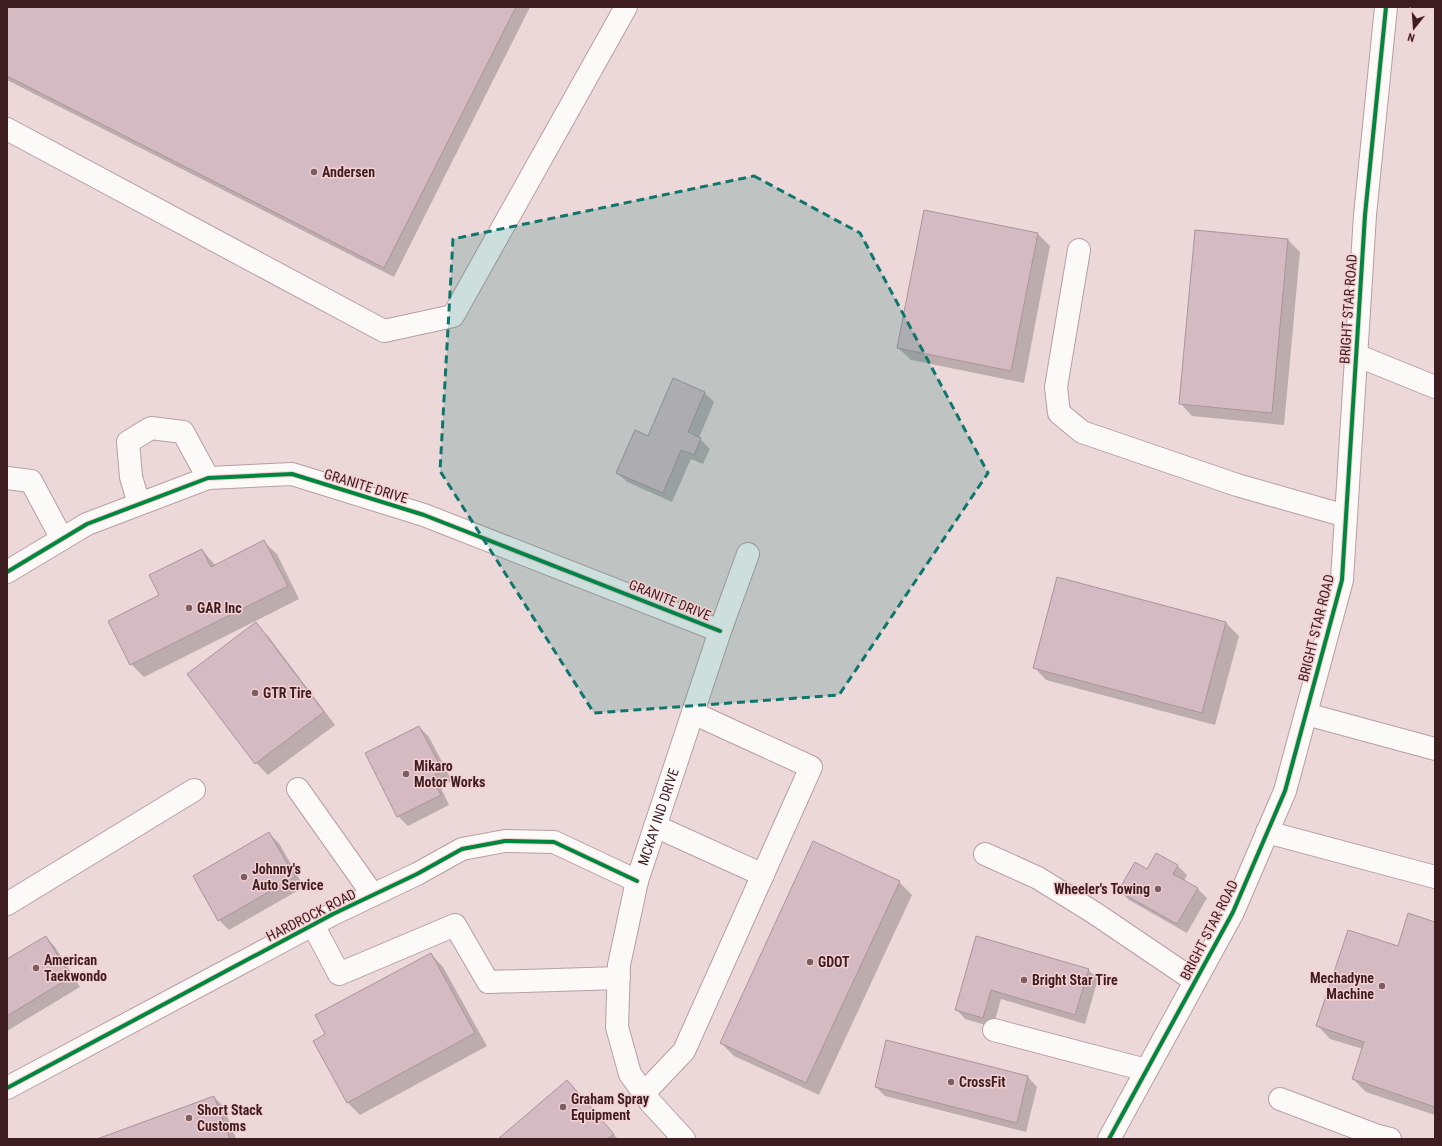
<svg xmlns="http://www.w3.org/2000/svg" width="1442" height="1146" viewBox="0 0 1442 1146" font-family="'Roboto Condensed',sans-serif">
  <rect width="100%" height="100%" fill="#ecd8d9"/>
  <path fill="#0003" d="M7 7H530L394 277 7 80Z
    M1038 234 1050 246 1024 383 911 360 898 348Z
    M1288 240 1300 252 1284 425 1192 416 1180 403Z
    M674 379 705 393 714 402 699 438 710 449 703 464 691 459 672 502 627 482 617 473 649 437Z
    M264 542 277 554 299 599 144 677 131 664 161 596 202 550 216 566Z
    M1058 578 1226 623 1239 636 1215 725 1046 680 1034 667Z
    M255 624 268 636 335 725 268 775 256 763Z
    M419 727 429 737 452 781 440 786 449 805 408 826 398 816Z
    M269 834 279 843 304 887 229 930 219 920 194 876Z
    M1177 865 1187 875 1184 881 1197 888 1207 898 1187 933 1129 900 1120 891Z
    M899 882 912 895 819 1095 734 1056 721 1043Z
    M1435 923V1115L1366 1092 1353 1079 1363 1049 1330 1039 1318 1026 1398 947Z
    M46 937 55 947 80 987 7 1031V961Z
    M977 937 1088 970 1098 979 1085 1024 1001 999 993 1027 965 1019 956 1009Z
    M431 954 443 967 487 1046 360 1115 348 1103 327 1035Z
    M887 1042 1028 1077 1037 1087 1026 1132 885 1096 876 1087Z
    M567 1081 618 1139H499Z
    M214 1097 224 1107 236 1139H100Z"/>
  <path fill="#d4bac2" stroke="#ab949b" d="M7 7H516L384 268 7 76Z
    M924 210 1038 233 1011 371 897 348Z
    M1195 230 1288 239 1272 413 1179 404Z
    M673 378 705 392 688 432 701 438 694 455 681 450 663 493 616 473 635 430 648 436Z
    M264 540 288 586 130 665 108 621 159 595 149 575 202 549 211 567Z
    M1057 577 1226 622 1202 713 1033 668Z
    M256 622 324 712 255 764 187 674Z
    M419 726 443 771 431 777 441 795 397 817 365 753Z
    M269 832 295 877 218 921 193 876Z
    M813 841 900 881 806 1083 720 1043Z
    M1156 853 1178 865 1173 874 1198 888 1177 924 1118 891 1135 862 1147 869Z
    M1408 913 1435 922V1107L1352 1079 1364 1042 1316 1026 1348 930 1398 946Z
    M46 936 71 977 7 1016V959Z
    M976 936 1089 969 1075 1015 991 990 983 1018 955 1010Z
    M431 953 475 1033 347 1103 313 1041 325 1034 315 1015Z
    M886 1040 1028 1076 1017 1123 875 1087Z
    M567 1080 614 1134 607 1139H498Z
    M214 1096 230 1139H97Z"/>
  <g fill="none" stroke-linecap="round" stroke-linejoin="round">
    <g stroke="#b89fa1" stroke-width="24">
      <g id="minor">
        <path d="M7 129 384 331 453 316 626 7"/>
        <path d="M1079 250 1056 387 1059 413 1082 432 1237 485 1346 516"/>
        <path d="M1356 355 1435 387"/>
        <path d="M7 478 31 481 62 539"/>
        <path d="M139 504 131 477 128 442 151 428 183 432 208 478"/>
        <path d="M7 572 87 524 208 478 292 474 424 515 720 631"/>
        <path d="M1306 714 1435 749"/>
        <path d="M298 789 373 895"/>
        <path d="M655 826 763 875"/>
        <path d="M1267 832 1435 877"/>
        <path d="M985 854 1038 878 1093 912 1195 981"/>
        <path d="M7 904 194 790"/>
        <path d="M313 925 339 974 455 925 488 982 619 978"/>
        <path d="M994 1030 1146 1070"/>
        <path d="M7 1088 333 914 417 874 462 849 505 841 554 842 637 881"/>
        <path d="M644 1093 684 1051 811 767 693 713"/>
        <path d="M1280 1099 1378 1136 1390 1139"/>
        <path id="s1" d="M684 1139 651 1103 630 1074 617 1027 619 965 637 881 720 631 748 554"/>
        <path d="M1109 1139 1233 912 1285 791 1342 580 1365 215 1386 7"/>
      </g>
    </g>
    <use href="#minor" stroke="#fcf9f9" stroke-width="22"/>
    <g stroke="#f4d0d2" stroke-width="6">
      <path id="cycleway" d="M7 572 87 524 208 478 292 474 424 515 720 631
        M7 1088 333 914 417 874 462 849 505 841 554 842 637 881
        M1109 1139 1233 912 1285 791 1342 580 1365 215 1386 7"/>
    </g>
    <use href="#cycleway" stroke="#00873e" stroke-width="4"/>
  </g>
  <path fill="#0f766e" fill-opacity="0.2" stroke="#0f766e" stroke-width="3" stroke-dasharray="8 5" stroke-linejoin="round" d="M754 176 860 233 988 473 839 695 594 713 440 471 453 239Z"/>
  <g fill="#7b5e61" stroke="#f4d0d2" stroke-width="1.5">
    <circle cx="314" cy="172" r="4"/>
    <circle cx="189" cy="608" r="4"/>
    <circle cx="255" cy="693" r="4"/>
    <circle cx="406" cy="774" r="4"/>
    <circle cx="244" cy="877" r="4"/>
    <circle cx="1158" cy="889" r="4"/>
    <circle cx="810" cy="962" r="4"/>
    <circle cx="36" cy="968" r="4"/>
    <circle cx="1024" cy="980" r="4"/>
    <circle cx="1382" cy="986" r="4"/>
    <circle cx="951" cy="1082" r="4"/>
    <circle cx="563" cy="1107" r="4"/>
    <circle cx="189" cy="1118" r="4"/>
  </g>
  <g text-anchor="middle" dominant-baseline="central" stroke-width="3" stroke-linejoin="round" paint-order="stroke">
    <g font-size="14" font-weight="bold" fill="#3e1d21" stroke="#f4d0d2" text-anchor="start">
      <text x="322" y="172">Andersen</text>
      <text x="197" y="608">GAR Inc</text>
      <text x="263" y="693">GTR Tire</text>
      <text x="414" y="766">Mikaro<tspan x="414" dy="16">Motor Works</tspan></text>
      <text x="252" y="869">Johnny's<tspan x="252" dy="16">Auto Service</tspan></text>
      <text x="1150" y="889" text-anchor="end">Wheeler's Towing</text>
      <text x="44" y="960">American<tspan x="44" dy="16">Taekwondo</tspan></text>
      <text x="818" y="962">GDOT</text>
      <text x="1374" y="978" text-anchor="end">Mechadyne<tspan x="1374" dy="16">Machine</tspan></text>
      <text x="1032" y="980">Bright Star Tire</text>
      <text x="959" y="1082">CrossFit</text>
      <text x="571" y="1099">Graham Spray<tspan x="571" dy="16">Equipment</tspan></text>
      <text x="197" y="1110">Short Stack<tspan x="197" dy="16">Customs</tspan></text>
    </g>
    <g font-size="14" fill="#3e1d21" stroke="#f4d0d2">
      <text transform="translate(1348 309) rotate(-86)">BRIGHT STAR ROAD</text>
      <text transform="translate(366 486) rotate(17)">GRANITE DRIVE</text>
      <text transform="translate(670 600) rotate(22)">GRANITE DRIVE</text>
      <text transform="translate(1316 628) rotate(-76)">BRIGHT STAR ROAD</text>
      <text stroke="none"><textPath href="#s1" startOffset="349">MCKAY IND DRIVE</textPath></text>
      <text transform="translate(311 915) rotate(-27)">HARDROCK ROAD</text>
      <text transform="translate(1209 930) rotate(-63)">BRIGHT STAR ROAD</text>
    </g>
  </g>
  <rect width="1442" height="1146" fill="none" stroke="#3e1d21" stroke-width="16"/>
  <g transform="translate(1414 28) rotate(197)" stroke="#f4d0d2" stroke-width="3" paint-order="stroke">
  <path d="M0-3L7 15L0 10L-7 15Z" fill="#3e1d21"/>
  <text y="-6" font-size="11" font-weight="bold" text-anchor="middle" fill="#3e1d21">N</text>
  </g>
</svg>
